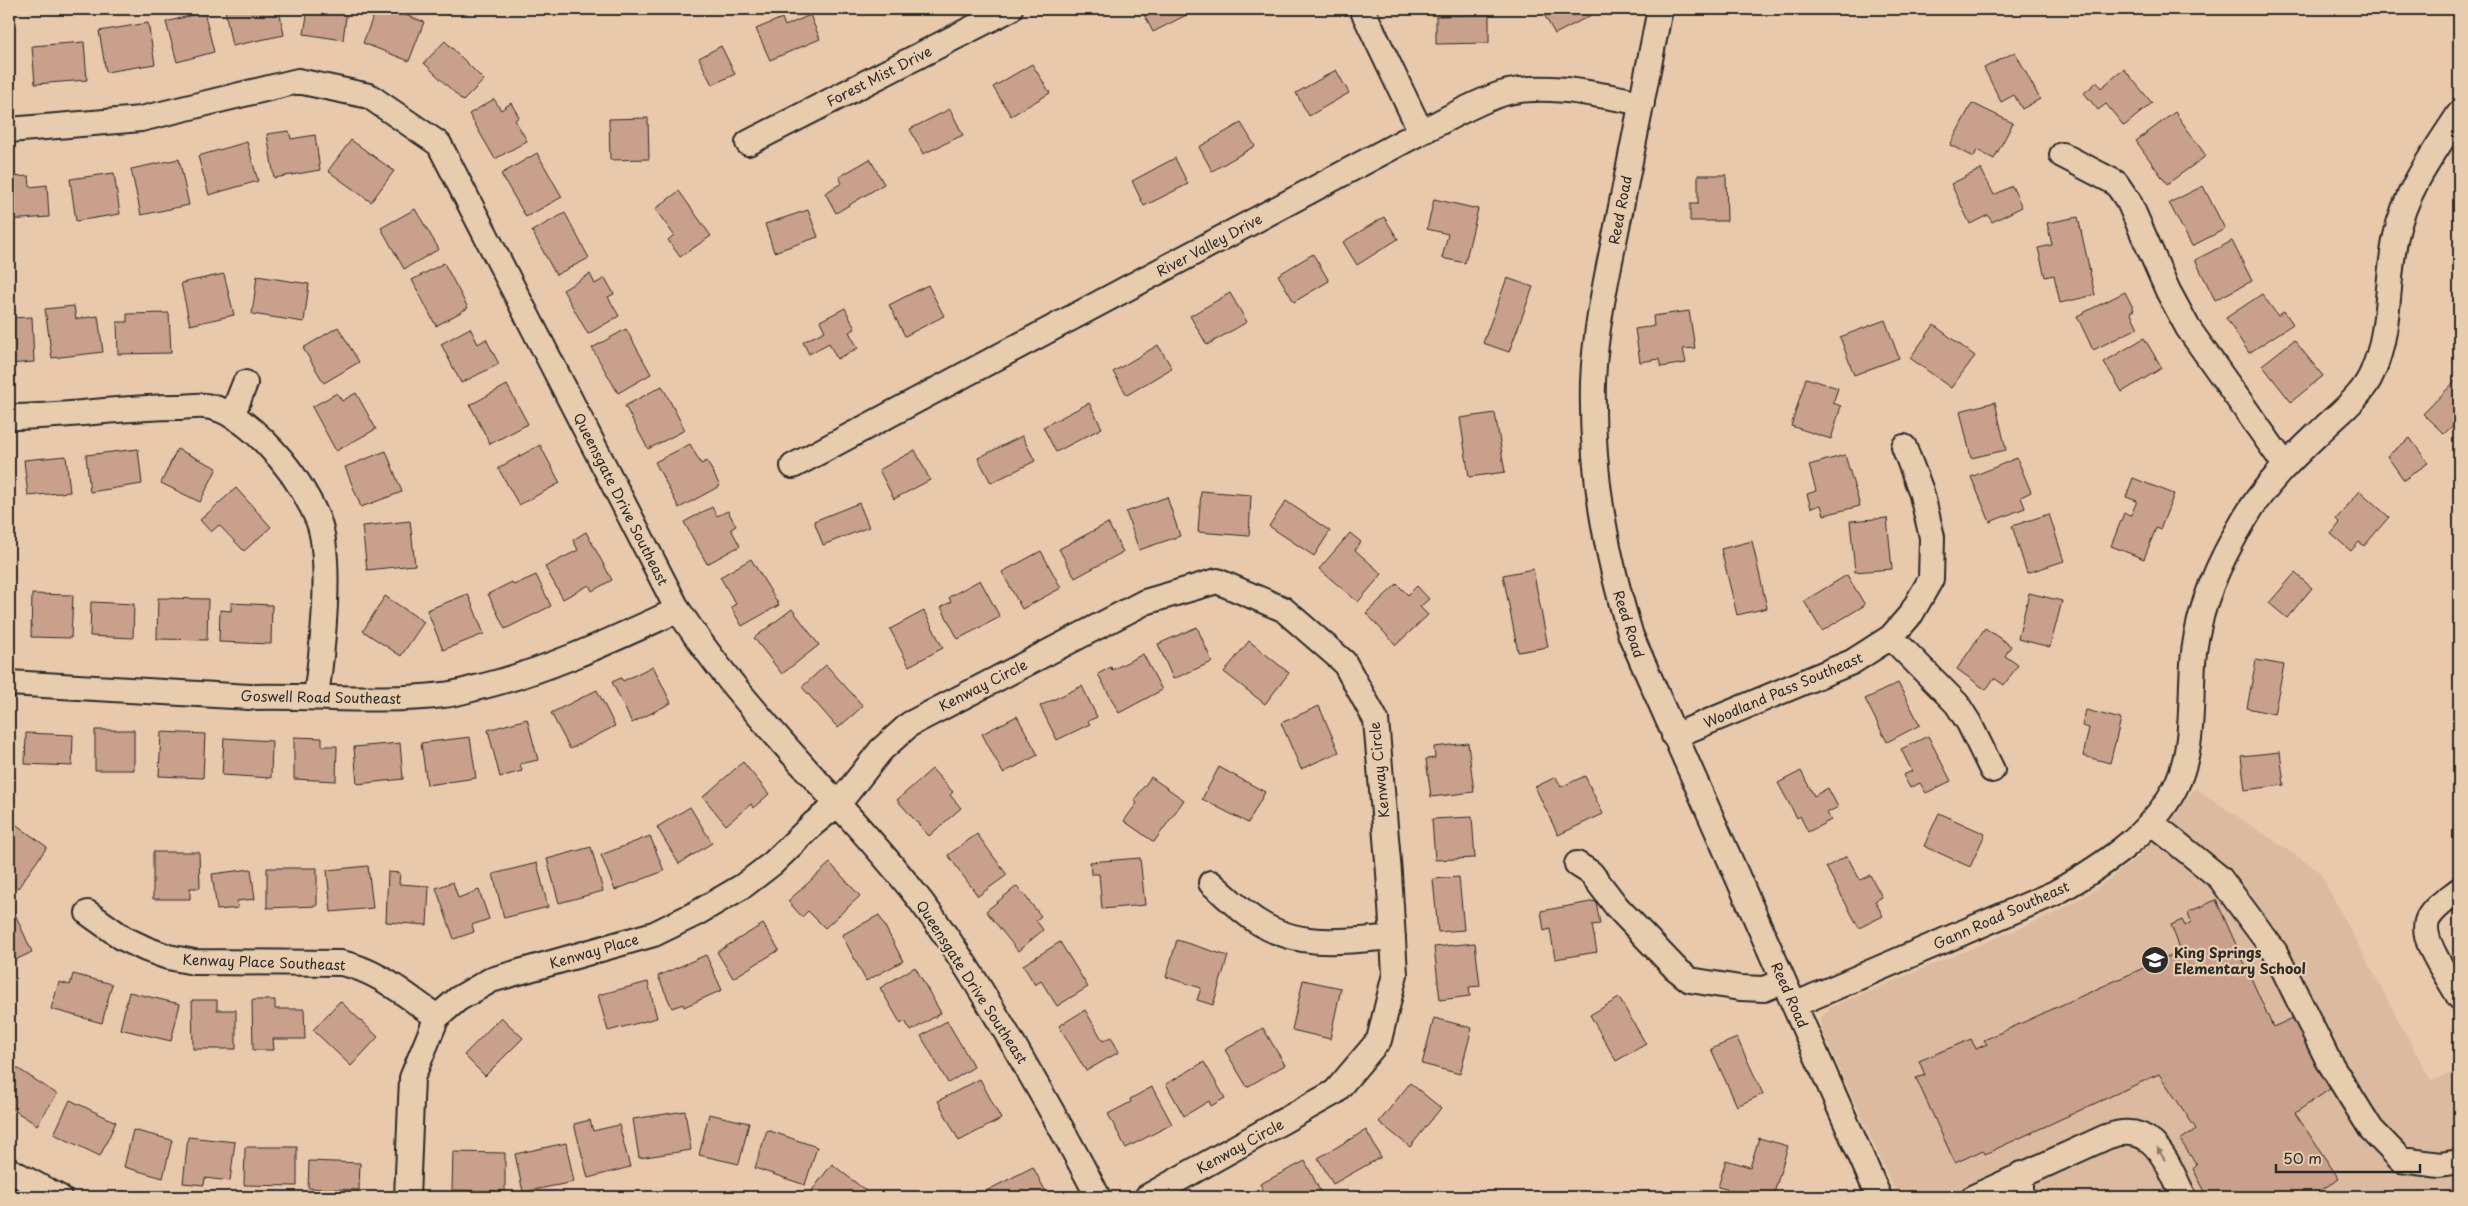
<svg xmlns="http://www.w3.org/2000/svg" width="2468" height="1206" viewBox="0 0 2468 1206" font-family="'Playpen Sans',sans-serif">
  <rect width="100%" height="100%" fill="#e9c9ac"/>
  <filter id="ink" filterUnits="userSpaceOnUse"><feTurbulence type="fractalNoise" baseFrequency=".02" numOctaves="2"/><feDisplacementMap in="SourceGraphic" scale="10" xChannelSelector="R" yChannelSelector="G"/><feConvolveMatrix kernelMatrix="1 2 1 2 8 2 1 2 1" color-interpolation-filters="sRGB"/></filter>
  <g filter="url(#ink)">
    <path fill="#dbbaa0" d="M2195 788 2319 871 2431 1081 2459 1070V1197H1898L1823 1033 1821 1018 1831 1007 2056 913 2097 888 2138 857Z"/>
    <path fill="#c9a08b" stroke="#2b2b2b" d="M279 9 284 35 232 46 225 10Z
      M308 9H347L343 40 304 34Z
      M376 9H389L424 22 409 61 363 43Z
      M1141 9H1196V10L1153 32Z
      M1541 9H1595L1597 12 1555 34Z
      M204 12 214 52 177 62 166 22Z
      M810 15 820 39 770 60 756 29 782 18 785 26Z
      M1489 15V43L1436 44V16Z
      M148 23 155 64 106 72 99 31Z
      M445 41 484 80 463 101 424 63Z
      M84 42 87 80 35 84 32 46Z
      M721 46 735 74 712 85 699 58Z
      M2015 52 2040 99 2022 109 2014 95 2001 102 1984 68Z
      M1032 64 1050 93 1011 116 993 87Z
      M2124 69 2152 103 2124 126 2106 104 2098 110 2084 93 2097 82 2101 88Z
      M1336 70 1349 93 1309 116 1296 93Z
      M494 99 501 110 511 103 519 117 515 120 527 141 495 159 469 114Z
      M1972 103 2013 123 1994 159 1977 150 1974 157 1950 145Z
      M950 109 963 135 923 154 910 129Z
      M2175 112 2206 156 2167 184 2136 141Z
      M648 118 649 159 610 160 609 119Z
      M1241 123 1255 146 1212 171 1199 147Z
      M289 131 291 139 315 135 320 170 274 178 267 134Z
      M351 140 394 171 371 202 328 171Z
      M247 142 258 181 209 195 198 156Z
      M537 153 562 197 526 217 501 174Z
      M1175 158 1188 184 1144 206 1132 181Z
      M179 159 189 205 141 215 131 169Z
      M870 159 884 184 836 213 825 193 842 183 839 177Z
      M1981 169 1994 195 2012 186 2022 207 1992 222 1988 215 1970 224 1951 184Z
      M114 173 120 214 76 221 70 179Z
      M1698 175H1726L1727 221H1690V204H1698Z
      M29 176 30 187 47 185 49 217 9 220V177Z
      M2203 186 2225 229 2192 246 2169 203Z
      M679 191 711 236 680 257 668 240 674 235 655 209Z
      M1434 199 1478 209 1465 263 1442 258 1448 234 1427 229Z
      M415 209 439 249 404 269 381 228Z
      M808 210 818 237 774 252 765 224Z
      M565 213 589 258 556 275 532 231Z
      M1384 217 1398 239 1357 265 1343 242Z
      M2078 217 2095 295 2060 303 2054 275 2045 277 2038 248 2052 245 2047 223Z
      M2232 241 2252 281 2215 300 2195 260Z
      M1313 254 1329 281 1294 302 1278 275Z
      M444 263 468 308 436 326 412 280Z
      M224 274 234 315 190 325 181 283Z
      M590 274 595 284 605 278 614 294 608 297 619 316 588 334 563 290Z
      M257 276 309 284 304 322 252 314Z
      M1507 278 1533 287 1509 352 1483 343Z
      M928 285 944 316 905 336 889 305Z
      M2125 292 2134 310 2130 312 2138 328 2093 350 2077 316Z
      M1230 293 1247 322 1207 345 1190 316Z
      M2262 294 2278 316 2284 311 2293 324 2249 353 2226 318Z
      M74 306 76 319 98 316 103 352 52 358 45 309Z
      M845 308 855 329 849 332 858 348 837 359 829 343 809 354 803 342 825 331 820 321Z
      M1689 311 1695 348 1683 349 1686 363 1661 367 1659 359 1640 362 1635 329 1654 326 1653 316Z
      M169 313 171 353 118 354 117 322H127V314Z
      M32 317 34 362 9 364V318Z
      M1885 320 1899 358 1854 375 1840 337Z
      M1934 325 1975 356 1951 388 1910 358Z
      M338 327 359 362 324 383 303 348Z
      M470 328 478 344 486 339 499 364 461 383 441 344Z
      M626 329 651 374 618 393 592 348Z
      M2144 338 2162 368 2122 392 2104 362Z
      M2294 340 2323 376 2291 402 2262 365Z
      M1158 345 1172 368 1127 395 1113 372Z
      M2459 377V426L2455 423 2444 434 2423 414Z
      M1806 378 1838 388 1833 403 1841 406 1831 439 1791 426Z
      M507 385 528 424 490 444 470 405Z
      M662 386 685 430 648 449 625 406Z
      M337 393 342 401 356 393 376 429 336 451 312 407Z
      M1995 402 2006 450 1971 458 1960 411Z
      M1089 403 1102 428 1056 452 1043 427Z
      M1495 413 1505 472 1469 477 1460 418Z
      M1022 436 1035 461 991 483 978 458Z
      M2410 438 2428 463 2404 480 2387 456Z
      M690 444 701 464 707 461 720 486 679 508 655 462Z
      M540 445 560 483 519 505 498 468Z
      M138 449 142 484 90 492 86 455Z
      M177 449 217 468 200 502 161 483Z
      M915 450 930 480 894 499 879 470Z
      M386 451 402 492 361 507 345 467Z
      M1845 455 1860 506 1824 515 1821 505 1811 508 1807 494 1816 491 1809 465Z
      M66 456 70 492 28 496 24 460Z
      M2017 458 2031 492 2021 497 2025 508 1990 522 1971 477Z
      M2133 478 2174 494 2160 530 2156 528 2144 559 2111 546 2124 513 2131 515 2137 501 2126 497Z
      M236 488 271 527 244 551 219 525 211 532 200 520Z
      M1201 491 1251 495 1249 536 1198 532Z
      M2360 491 2389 517 2364 546 2359 542 2351 551 2331 534 2340 523 2336 519Z
      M1167 497 1180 536 1139 550 1126 512Z
      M1286 501 1330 531 1314 556 1269 526Z
      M859 503 869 527 823 545 814 521Z
      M712 507 717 516 728 511 736 526 731 529 740 546 707 564 684 522Z
      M2049 514 2064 561 2027 573 2012 526Z
      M1887 518 1892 569 1855 572 1850 521Z
      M410 521 415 565 367 570 362 526Z
      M1108 523 1123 552 1075 578 1059 549Z
      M586 532 612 580 592 591 589 585 563 599 545 567 578 550 573 540Z
      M1350 533 1361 542 1355 550 1382 574 1358 602 1319 569Z
      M1752 541 1767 608 1737 615 1721 549Z
      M1041 551 1061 588 1022 609 1002 572Z
      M751 559 779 605 742 626 731 607 736 604 720 577Z
      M1533 569 1548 647 1518 652 1503 575Z
      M2295 573 2312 588 2287 618 2269 603Z
      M536 575 551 606 505 629 488 594 512 582 514 585Z
      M1847 575 1865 605 1822 631 1804 601Z
      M980 580 1000 617 958 639 941 607 951 602 949 597Z
      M1397 584 1408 595 1417 586 1429 599 1420 607 1428 615 1396 645 1366 613Z
      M2029 593 2062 601 2050 647 2018 639Z
      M32 594 73 595 71 638 31 637Z
      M468 594 484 634 443 650 427 610Z
      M385 596 424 622 401 656 363 631Z
      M158 598 208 599 207 640 157 639Z
      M91 602 134 604 133 638 90 636Z
      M231 603 272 605 271 644 219 642 220 610 231 611Z
      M792 609 819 645 782 674 754 638Z
      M924 611 943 648 909 666 890 629Z
      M1197 627 1212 662 1173 679 1158 644Z
      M1985 628 2011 646 2005 656 2018 665 2004 685 1994 678 1986 690 1957 669Z
      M1249 641 1289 673 1265 704 1224 672Z
      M1143 654 1162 690 1119 713 1098 674 1111 667 1112 670Z
      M2256 660 2284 665 2274 714 2247 708Z
      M826 665 863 706 838 728 802 687Z
      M653 666 671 703 632 723 612 682 621 678 623 681Z
      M1898 683 1920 725 1887 742 1865 699Z
      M1082 686 1097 717 1088 721 1090 724 1057 740 1040 706Z
      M597 690 615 726 570 749 551 713Z
      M1319 706 1339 752 1301 769 1281 723Z
      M2086 710 2121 719 2110 763 2083 756 2089 728 2082 726Z
      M1017 716 1038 755 1003 773 982 734Z
      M527 719 538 760 520 764 522 771 500 777 488 730Z
      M95 730H134V770H95Z
      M161 732 205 734 203 778 159 776Z
      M26 733 73 735 72 766 25 764Z
      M1928 736 1951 781 1926 793 1920 783 1910 788 1903 775 1912 771 1901 749Z
      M294 737 322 738V746H337L336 781 294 779Z
      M470 737 476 778 427 785 421 743Z
      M224 738 272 741 271 778 222 775Z
      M400 743 403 779 357 784 354 747Z
      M1468 743 1474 792 1431 797 1426 759 1435 758 1434 747Z
      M2280 752 2284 785 2245 790 2241 756Z
      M743 762 769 794 753 808 751 804 726 825 703 797Z
      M1219 767 1265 792 1248 823 1202 799Z
      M932 769 953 792 950 795 961 808 929 836 897 800Z
      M1801 771 1814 796 1828 788 1838 807 1827 813 1831 820 1808 832 1800 816 1797 818 1778 783Z
      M1585 776 1603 814 1558 835 1535 787 1556 777 1561 787Z
      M1151 777 1184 800 1154 842 1124 821 1137 803 1134 800Z
      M690 807 712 843 679 864 657 827Z
      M1939 813 1985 834 1970 867 1924 846Z
      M1472 817 1475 858 1435 860 1432 819Z
      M14 823 47 847 18 888 9 881V849L12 845 9 843V831Z
      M977 834 1007 875 978 896 948 855Z
      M650 836 664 871 615 890 601 855Z
      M591 847 603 891 559 903 547 859Z
      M153 852H199L200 888H190V899H153Z
      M1847 856 1860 880 1870 875 1882 897 1875 901 1883 916 1859 928 1826 867Z
      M1140 858 1145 905 1102 909 1099 874H1091L1090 862Z
      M537 863 548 907 504 918 493 874Z
      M830 863 860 896 825 928 808 911 802 917 788 901Z
      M368 866 373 908 331 912 327 870Z
      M267 868H317V906L267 908Z
      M251 869 255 899 237 901 238 908 217 910 212 874Z
      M388 872 400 873 399 884 429 886 427 925 386 922Z
      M1459 877 1464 930 1438 932 1433 879Z
      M453 882 458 898 479 890 489 919 472 925 474 932 454 939 436 888Z
      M1017 886 1041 916 1036 920 1043 930 1018 951 986 911Z
      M2216 900 2273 1027 2293 1018 2330 1089 2295 1113 2339 1179 2309 1197H2208L2193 1169 2197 1165 2180 1140 2196 1129 2159 1074 1985 1154 1983 1150 1955 1163 1916 1078 1925 1075 1919 1061 1971 1039 1976 1049 1987 1044 1984 1040 2181 951 2171 925 2182 920 2185 926 2191 922 2188 912Z
      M1596 901 1600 924 1592 925 1597 952 1555 959 1550 929 1544 931 1541 911Z
      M11 905 32 952 9 963V906Z
      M879 915 903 961 866 981 842 935Z
      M763 924 779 950 733 978 717 952Z
      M1177 940 1228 956 1213 1005 1197 1000 1201 988 1166 977Z
      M1060 942 1088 987 1057 1006 1041 981 1035 985 1023 965Z
      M1475 943 1480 986 1469 987 1470 996 1440 1000 1434 947Z
      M706 955 722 990 684 1007 683 1004 672 1008 658 976Z
      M915 967 941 1013 911 1031 905 1021 901 1024 880 988Z
      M73 974 112 984 102 1023 51 1009 59 982 70 985Z
      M1303 980 1341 988 1330 1039 1292 1030Z
      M648 982 657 1018 608 1031 598 995Z
      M129 992 180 1004 171 1041 120 1029Z
      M1619 998 1646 1044 1616 1061 1590 1015Z
      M192 1000H217V1010H236V1049H193Z
      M252 1000H275V1009H304L305 1039H273L274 1050H253Z
      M340 1001 378 1037 351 1066 313 1030Z
      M1085 1010 1103 1041 1111 1037 1119 1052 1086 1071 1059 1026Z
      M501 1017 523 1038 485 1076 464 1055Z
      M1434 1018 1472 1028 1460 1074 1422 1064Z
      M947 1021 974 1067 948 1083 921 1036Z
      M1263 1028 1285 1065 1247 1087 1225 1050Z
      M1737 1038 1763 1094 1737 1106 1711 1049Z
      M1204 1062 1225 1098 1211 1106 1209 1101 1184 1116 1166 1084Z
      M14 1066 57 1094 37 1125 9 1107V1075Z
      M980 1079 1001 1119 959 1141 938 1101Z
      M1410 1083 1441 1108 1410 1147 1379 1122Z
      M1152 1087 1172 1124 1126 1148 1108 1114 1131 1102 1130 1099Z
      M70 1100 116 1122 100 1156 54 1134Z
      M685 1111 691 1150 639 1158 633 1119Z
      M709 1114 749 1123 739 1164 699 1155Z
      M590 1120 593 1131 619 1125 630 1167 588 1178 574 1124Z
      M133 1130 172 1140 163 1178 124 1167Z
      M767 1130 817 1147 805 1185 755 1168Z
      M1366 1130 1381 1157 1333 1184 1318 1158Z
      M188 1137 235 1142 230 1181 205 1178 204 1185 183 1183Z
      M1759 1138 1788 1146 1773 1197H1744L1745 1194 1718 1187 1726 1160 1750 1167Z
      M566 1143 574 1182 523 1192 515 1154Z
      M245 1147H297V1186L244 1185Z
      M453 1152 505 1153V1191L452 1190Z
      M309 1161 360 1163 359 1190 308 1188Z
      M1305 1161 1323 1197H1267L1260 1184Z
      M832 1164 865 1190 859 1197H807Z
      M1033 1167 1047 1194 1041 1197H987L984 1192Z"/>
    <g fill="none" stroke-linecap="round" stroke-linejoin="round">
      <g stroke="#2b2b2b" stroke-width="28">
        <path id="minor" d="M1362 9 1421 132
          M1660 9C1646 78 1633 148 1619 217 1608 271 1595 327 1593 382 1591 472 1605 550 1631 636L1879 1197
          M9 130 141 119 298 81 369 96 439 144 678 610C702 646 728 680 756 712 805 771 860 825 908 885 949 935 983 993 1016 1049 1044 1098 1073 1147 1098 1197
          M748 143 1010 9
          M2062 155 2116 183 2129 202 2168 291 2188 328 2285 465
          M232 416 245 383
          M9 417C65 417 122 407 178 407 187 407 196 405 205 406 228 408 250 427 265 442 287 464 306 492 318 520 333 559 322 654 316 696
          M793 466 1421 132C1447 119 1474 103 1501 94 1542 81 1600 95 1642 103
          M1891 637 1957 704 1969 723 1992 770
          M9 683 250 697C314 695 379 703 443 695 457 694 470 689 484 686 552 669 614 639 678 610
          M1674 736 1852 662 1891 637 1911 614 1931 579 1932 537 1921 491 1904 447
          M2151 822 2220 878 2275 952 2328 1060 2371 1129 2401 1160 2440 1165 2459 1162
          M1577 864 1591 873 1617 907 1675 968 1690 980 1740 988 1764 989 1783 981
          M1211 883C1226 896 1242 912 1258 922 1300 949 1346 941 1393 937
          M2459 890C2449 898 2434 907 2428 919 2418 939 2450 979 2459 997
          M88 913 123 938 146 949 168 957 194 962 341 963C378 970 406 996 437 1017
          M1794 1005 2055 893C2099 868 2151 835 2175 788 2196 747 2189 697 2194 652 2200 604 2219 562 2244 520 2265 483 2295 456 2325 427 2342 411 2364 394 2373 371 2391 328 2386 281 2396 236 2405 191 2435 151 2459 114
          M9 1170 59 1197
          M407 1197 412 1078 437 1017 458 999 491 980 654 934 697 913 743 886 773 863 813 824 839 803 881 750 910 724 1145 602 1217 581 1283 609 1344 662 1376 720 1389 873 1395 974 1379 1040 1335 1092 1147 1197
          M1974 1197 2106 1137C2154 1119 2166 1162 2184 1197
          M2021 1197V1174"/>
      </g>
      <use href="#minor" stroke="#e7ccae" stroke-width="24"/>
    </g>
    <defs><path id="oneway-solid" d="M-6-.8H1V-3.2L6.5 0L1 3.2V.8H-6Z" transform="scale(1.25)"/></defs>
    <use fill="#897c6c" href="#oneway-solid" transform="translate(2161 1154) rotate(-122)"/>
  </g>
  <defs>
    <g id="school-disc" transform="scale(1.4375)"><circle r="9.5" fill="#2b2b2b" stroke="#e7ccae"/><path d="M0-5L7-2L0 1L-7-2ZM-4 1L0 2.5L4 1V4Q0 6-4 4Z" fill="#fff"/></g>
  </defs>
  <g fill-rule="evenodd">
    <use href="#school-disc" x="2155" y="960"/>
  </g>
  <g text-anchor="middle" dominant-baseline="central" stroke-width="4.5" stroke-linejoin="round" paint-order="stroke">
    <g font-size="14" fill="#2b2b2b" stroke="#e7ccae">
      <text transform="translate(879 76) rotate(-27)">Forest Mist Drive</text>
      <text transform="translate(1620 210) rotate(-79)">Reed Road</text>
      <text transform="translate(1209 245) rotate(-28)">River Valley Drive</text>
      <text transform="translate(621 499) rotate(63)">Queensgate Drive Southeast</text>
      <text transform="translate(1629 624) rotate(72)">Reed Road</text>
      <text transform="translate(983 685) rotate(-27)">Kenway Circle</text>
      <text transform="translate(1783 690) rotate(-23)">Woodland Pass Southeast</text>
      <text transform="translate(321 697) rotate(1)">Goswell Road Southeast</text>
      <text transform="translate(1379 770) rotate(-96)">Kenway Circle</text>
      <text transform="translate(2001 915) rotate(-24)">Gann Road Southeast</text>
      <text transform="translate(594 951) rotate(-16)">Kenway Place</text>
      <text transform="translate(264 962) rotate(2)">Kenway Place Southeast</text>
      <text transform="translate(972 982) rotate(57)">Queensgate Drive Southeast</text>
      <text transform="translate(1790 995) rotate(66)">Reed Road</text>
      <text transform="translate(1240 1146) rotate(-29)">Kenway Circle</text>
    </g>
    <g font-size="14" font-weight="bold" fill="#2b2b2b" stroke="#e7ccae" text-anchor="start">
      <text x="2174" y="952">King Springs<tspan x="2174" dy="16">Elementary School</tspan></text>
    </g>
  </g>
  <rect width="2468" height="1206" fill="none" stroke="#e7ccae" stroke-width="30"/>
  <rect x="15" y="15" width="2438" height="1176" fill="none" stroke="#2b2b2b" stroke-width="2" filter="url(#ink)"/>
  <path d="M2276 1164v8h144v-8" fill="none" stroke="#2b2b2b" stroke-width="2.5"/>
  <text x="2283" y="1164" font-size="15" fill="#2b2b2b" stroke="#e7ccae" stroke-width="4" paint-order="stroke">50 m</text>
</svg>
